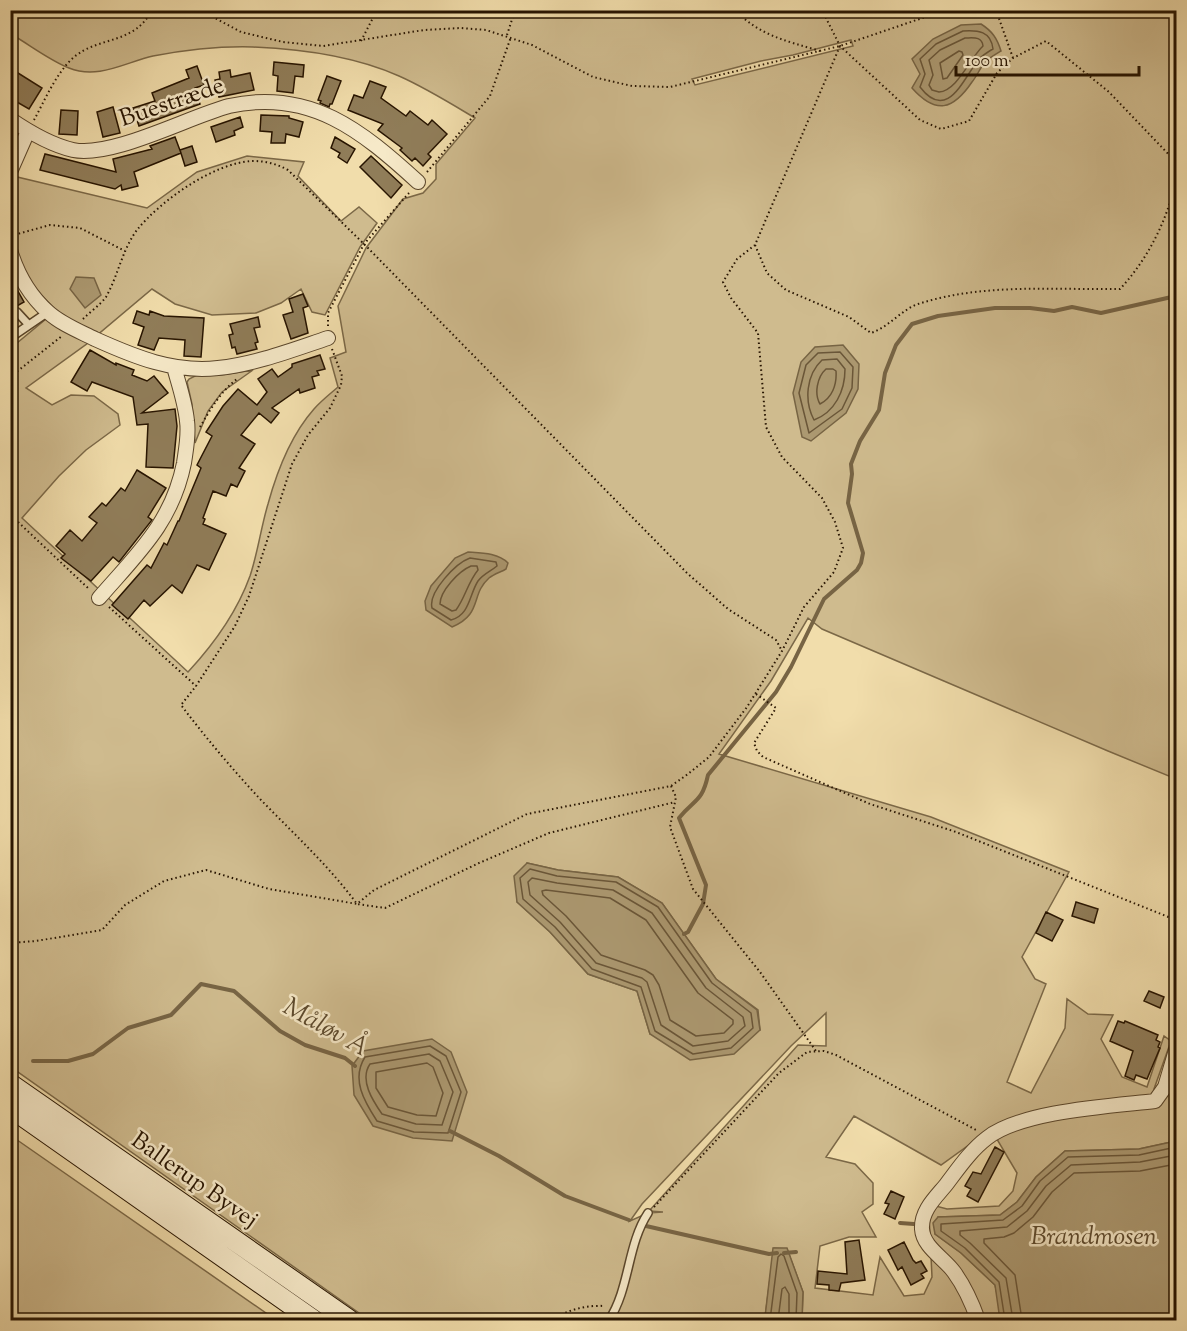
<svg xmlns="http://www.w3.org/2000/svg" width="1187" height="1331" viewBox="0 0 1187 1331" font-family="'Sorts Mill Goudy',serif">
  <rect width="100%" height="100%" fill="#f1ddab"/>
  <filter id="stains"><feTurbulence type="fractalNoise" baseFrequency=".00333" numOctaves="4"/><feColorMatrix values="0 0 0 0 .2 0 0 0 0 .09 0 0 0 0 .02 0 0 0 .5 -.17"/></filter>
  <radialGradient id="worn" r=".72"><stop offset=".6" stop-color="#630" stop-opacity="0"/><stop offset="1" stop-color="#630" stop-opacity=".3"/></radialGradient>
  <path fill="#cfbb8e" stroke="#7b6847" stroke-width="1.5" fill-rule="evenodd" d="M10 11H1176L1173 20 1176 30V779L1108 751 822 629 808 618 771 681 719 754 931 817 1069 872 1022 957 1035 979 1046 984 1007 1082 1031 1093 1065 1028 1067 999 1088 1014 1113 1015 1101 1039 1122 1077 1147 1087 1164 1036 1171 1041 1154 1089 1172 1092 1176 1072V1141L1139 1149 1065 1151 1036 1177 1017 1202 1000 1215 938 1217 935 1234 961 1253 995 1285 1003 1320H802L803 1292 787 1249 774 1248 765 1317 759 1320H369L11 1067V348L46 319 88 343 26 388 52 405 71 395 94 396 118 414 120 425 86 450 59 476 22 518 188 672C214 644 237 612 250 576 258 552 261 527 268 504 277 471 291 435 314 409 321 401 330 394 338 387L330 358 346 352 338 306 366 248 403 199 423 193 436 179V164L475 118C450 103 426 88 399 76 354 56 302 49 253 47 220 46 185 50 153 56 126 62 98 80 69 68 49 60 30 45 11 34ZM851 40 853 46 695 85 692 79 761 61 793 55ZM527 863 558 870 618 877 662 903 716 979 758 1010 760 1030 650 1034 637 991 588 974 550 932 517 902ZM826 1013V1046L798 1045 649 1211 663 1212 648 1213 630 1221 642 1204 791 1046ZM854 1116 941 1165 991 1129 1017 1173 1013 1191 999 1206 947 1209 936 1206 929 1214 932 1277 924 1294 904 1296 880 1257 873 1295 815 1288 820 1246 849 1237H876L862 1212 873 1204V1183L855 1164 826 1157Z
    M247 156 304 162 298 176 341 221 359 207 377 223 360 247 325 315 312 312 301 289 281 303 256 313 212 315 175 304 152 289 96 336 62 317 33 286 18 257 11 221 13 176 147 208 197 172Z
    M253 370 222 392 208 411 195 443 192 404 187 382 189 379 197 375H221Z
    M10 1135 276 1320H11Z"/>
  <path fill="#ac9971" stroke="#776444" stroke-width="1.5" d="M981 24C992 31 997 38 1001 51 996 54 989 58 985 62 980 68 977 76 972 82 953 110 936 115 912 88L920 74 912 59 933 39 961 25Z
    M76 277 94 278 101 295 85 308 70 289Z
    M843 345 859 364 858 389 846 413 811 441 802 437 793 393 801 362 815 347Z
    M468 552C482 553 498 553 508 563L506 569C501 572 494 574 489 578 470 595 483 614 452 627L426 610 425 601 431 586 455 558Z
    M527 863 558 870 618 877 662 903 716 979 757 1010 760 1030 734 1054 690 1060 650 1034 637 991 588 974 550 932 517 902 514 876Z
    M432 1039 451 1052 467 1092 452 1141 413 1138 373 1126 354 1095 352 1066 363 1051Z
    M1176 1141V1320H1000L995 1285 961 1253 935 1234 933 1223 938 1217 1000 1215 1017 1202 1036 1177 1065 1151 1139 1149Z
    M773 1248H787L803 1292 802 1320H759L765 1317Z"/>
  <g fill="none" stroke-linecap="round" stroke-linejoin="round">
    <path stroke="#6a5638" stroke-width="1.5" d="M963 31C978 30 991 31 993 49 989 51 985 54 981 57 965 73 949 125 920 87L925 74 920 59 936 44Z
      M965 38C973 38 982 36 983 46 970 58 957 91 939 92L932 90 929 85 933 75 929 60 940 50Z
      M959 51 962 52 963 55 947 78 943 79 940 63Z
      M840 352 853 367 852 388 842 409 809 433 799 393 806 365 818 353Z
      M837 359 845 369C845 391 835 412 814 420 804 401 806 375 822 360Z
      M826 369H833L836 371C837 385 832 398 820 404 814 394 817 377 826 369Z
      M470 558 496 562 497 566C491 571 483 574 478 581 469 595 470 615 451 620L432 608C428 592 456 563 470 558Z
      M471 566H477L478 570C468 582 465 598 456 610L452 611 440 604C440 591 459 571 471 566Z
      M530 869 557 876 616 882 658 907 712 983 751 1013 753 1028 731 1048 693 1054 655 1031 641 987 592 969 555 927 523 899 520 878Z
      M532 878 557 883 613 890 652 913 706 988 743 1017 745 1026 728 1041 693 1046 661 1025 647 982 642 978 596 963 560 922 530 895 528 882Z
      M546 890 610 898 646 920 698 993 733 1020V1024L724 1033 696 1036 670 1020 659 985 653 975 645 970 601 955 566 916 543 895 542 891Z
      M430 1046 446 1056 461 1092 448 1133 414 1132 377 1121C364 1101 351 1079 365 1057Z
      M429 1054 440 1061 453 1092 442 1125 416 1124 382 1114C373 1101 359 1080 370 1064Z
      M427 1063 433 1067 443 1093 436 1116 417 1115 388 1107 376 1088V1072Z
      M770 1320 778 1257 781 1254 784 1256 797 1293 796 1320
      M778 1320 782 1289 785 1287 789 1294V1320
      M1005 1320 999 1282 965 1248 941 1231V1224L1003 1220 1022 1206 1040 1181 1068 1157 1139 1155 1176 1147
      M1013 1320 1006 1278 970 1243 960 1235V1231L1007 1227 1027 1211 1046 1186 1071 1165 1140 1162 1176 1155
      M1022 1320 1015 1275 984 1243V1239L1004 1237 1014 1233 1033 1217 1052 1192 1074 1173 1140 1171 1176 1164"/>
    <path stroke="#776444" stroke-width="4" d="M684 934 688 932 703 904 706 885 679 818C694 799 702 803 708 775L776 692 791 667 824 599 857 570 861 563 863 553 848 503 852 474 851 464 860 441 879 410 885 373 896 345 912 324 938 316 995 308H1030L1054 311 1072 307 1101 313 1176 296
      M33 1061H68L93 1054 128 1028 171 1015 201 984 234 991 280 1031 305 1045 345 1058 355 1066
      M450 1131 499 1156 565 1196 629 1220
      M900 1223 914 1224
      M646 1226 769 1254 777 1253
      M784 1253 796 1252"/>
  </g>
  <path fill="#907d59" stroke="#271400" stroke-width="1.5" d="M274 62 304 65 303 77 295 76 293 93 277 91 278 76 273 75Z
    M197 66 204 85 195 88 200 104 139 126 133 108 155 101 152 93 189 78 186 70Z
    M10 68 42 88 29 109 10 98Z
    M230 70 231 77 250 73 254 90 219 97 215 80 220 79 219 72Z
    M327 76 341 81 332 104H330L329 107 320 103 321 101 318 100Z
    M370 81 386 87 381 98 406 116 410 111 428 125 432 120 447 134 428 154 431 157 423 166 415 158 412 161 400 150 402 148 378 130 383 124 348 110 354 95 363 98Z
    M113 107 120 133 103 137 97 112Z
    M61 110 78 111 77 135 59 134Z
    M261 115 289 116V118L303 122 299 137 286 134 285 143H271L272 132 260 131Z
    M240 117 243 127 234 131 235 135 216 142 211 127Z
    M175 137 181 153 134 172 138 186 122 190 121 185 115 189 40 170 45 154 116 172 113 159 152 149 150 146Z
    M335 137 355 149 347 163 338 157 340 153 331 148Z
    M192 146 197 162 185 166 180 150Z
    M371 156 402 185 391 198 360 167Z
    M10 277 24 302 10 310Z
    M303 294 308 306 303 308 308 333 291 339 283 315 293 312 289 299Z
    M137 311 149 315 150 311 164 316 204 318 201 357 184 356 185 340 159 338 154 350 138 345 144 327 133 323Z
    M258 317 260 327 254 328 258 342 255 343 257 349 237 354 235 347 232 348 229 335 233 334 230 324Z
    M90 350 116 365V363L134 370 132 375 147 381 154 376 168 393 142 413 175 409 177 426 173 468 146 467 148 424 137 425 133 397 92 382 87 391 71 382Z
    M320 355 325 369 317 371 319 375 312 377 315 388 300 393 299 389 272 408 279 413 271 423 259 413 241 435 255 444 239 468 245 471 237 487 231 484 226 496 213 491 203 518 205 519 203 524 226 534 209 570 197 565 182 593 172 585 150 606 144 600 128 619 112 605 147 565 151 568 164 543 167 545 178 521H179L201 468 197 465 212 436 206 432 223 406 238 389 257 405 267 392 258 379 272 369 278 377 292 367V364Z
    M137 470 166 488 148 517 152 520 119 562 113 557 91 581 61 558 65 554 56 546 70 530 82 541 97 523 89 517 102 503 106 506 121 488 125 491Z
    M1076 902 1098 909 1094 923 1072 916Z
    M1046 912 1063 920 1052 941 1036 933Z
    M1149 991 1164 997 1160 1008 1144 1001Z
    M1118 1021 1124 1023 1125 1021 1158 1035 1156 1040 1160 1042 1158 1047 1160 1048 1147 1079 1136 1075 1134 1080 1125 1076 1133 1051 1110 1041Z
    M995 1147 1004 1152 978 1202 967 1196 971 1189 965 1186 973 1172 981 1174Z
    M891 1191 904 1197 895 1219 884 1214 889 1204 885 1203Z
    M859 1240 865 1280 841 1283 839 1291 829 1290V1285L817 1284 818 1271 847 1274 845 1242Z
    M904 1242 913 1260 916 1263 921 1261 927 1271 921 1274 924 1278 911 1285 902 1267 898 1270 888 1250Z"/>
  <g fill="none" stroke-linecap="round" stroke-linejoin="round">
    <g stroke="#5a462b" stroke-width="10">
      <path id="service" d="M17 312 29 325
        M10 338 48 312
        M609 1320C630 1288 627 1245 648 1213"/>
    </g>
    <g stroke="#5a462b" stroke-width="16">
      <path id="minor" d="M10 119C29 132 51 145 73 150 112 158 188 117 229 106 310 88 362 131 418 182
        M10 172 28 131
        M10 250C17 273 30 296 48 312 61 324 79 331 95 339 135 357 174 373 218 368 256 364 292 350 328 338
        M99 598C137 554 172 523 184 463 186 449 189 435 187 421 185 402 179 385 174 367
        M978 1320C972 1303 965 1287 954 1272 944 1258 923 1247 922 1229 921 1211 935 1198 945 1186 958 1169 970 1151 987 1138 1021 1111 1111 1106 1155 1101L1165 1087 1176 1050"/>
    </g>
    <g stroke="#271400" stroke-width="22">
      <path id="secondary" d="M10 1084 349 1320
        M10 1107 313 1320"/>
    </g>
    <path stroke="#271400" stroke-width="2" stroke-dasharray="1.5 3" stroke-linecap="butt" d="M200 10 241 32 283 42 323 46 424 30 461 28 486 30 532 45 593 77 632 86 670 87 840 46 946 10
      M735 10C760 36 787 41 820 51
      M820 10 826 18 840 46 920 120 941 129 969 121 997 73 1013 58 1046 41 1109 92 1176 162
      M996 10 1013 58
      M507 35 515 10
      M361 41 377 10
      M34 120C45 100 56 73 74 57 99 36 134 45 152 10
      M427 172 490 96 511 37
      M10 236 50 225 80 228 125 251
      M755 245 767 273 786 290 849 317 871 333C889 327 901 310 918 304 983 283 1053 290 1120 289 1148 259 1168 219 1176 179
      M83 319C90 312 100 305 106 297 118 276 122 250 137 230 160 201 215 162 253 161 266 161 277 164 288 170L364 244 687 573 728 609 776 640 782 651
      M328 326V313L364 244 409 193
      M332 349 342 376 341 385 330 408 308 435 292 464 249 596 235 626 196 686 181 705C206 738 233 770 261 800 294 834 329 866 357 904L385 908 479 863 549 833 675 802
      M10 377 62 336
      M200 427C210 410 221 391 237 379
      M10 518 17 521 89 589
      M109 607 196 686
      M756 694 776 708 754 743 757 751 763 757 870 804 956 832 1176 920
      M671 786 676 797 670 827 693 889 760 972 816 1051
      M10 943 36 941 102 930 125 905 164 881 206 870 269 889 357 904 374 890 527 814 671 786 688 774 709 757 747 707 782 651 804 607 834 572 843 548 835 522 822 498 782 457 766 427 758 333 731 298 723 282 737 259 755 245 840 46
      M654 1207 779 1073 807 1052 824 1051 836 1055 978 1131
      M554 1320C567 1309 588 1305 605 1306"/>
    <use href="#service" stroke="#f6e9c8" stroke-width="7"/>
    <use href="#minor" stroke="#f6e9c8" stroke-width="14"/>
    <use href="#secondary" stroke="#f6e9c8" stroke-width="20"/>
  </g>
  <g text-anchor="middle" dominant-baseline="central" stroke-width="5" stroke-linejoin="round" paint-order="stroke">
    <g font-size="24" fill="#271400" stroke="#f6e9c8">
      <text transform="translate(172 103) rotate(-19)">Buestræde</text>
      <text transform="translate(194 1181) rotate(35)">Ballerup Byvej</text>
    </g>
    <g font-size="26" font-style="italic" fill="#5c492d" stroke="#f6e9c8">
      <text transform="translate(325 1028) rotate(29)">Måløv Å</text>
      <text x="1094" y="1237">Brandmosen</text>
    </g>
  </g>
  <rect width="1187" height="1331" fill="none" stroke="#f1ddab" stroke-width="36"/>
  <rect x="12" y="12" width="1163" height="1307" fill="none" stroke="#271400" stroke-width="3"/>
  <rect x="18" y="18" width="1151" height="1295" fill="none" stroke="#271400" stroke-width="1.5"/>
  <path d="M956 66v9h183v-9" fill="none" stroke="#271400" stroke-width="3"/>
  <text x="965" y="66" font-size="18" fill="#271400" stroke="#f6e9c8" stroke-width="4.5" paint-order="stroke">100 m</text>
  <rect width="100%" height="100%" filter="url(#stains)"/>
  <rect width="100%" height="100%" fill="url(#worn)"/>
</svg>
